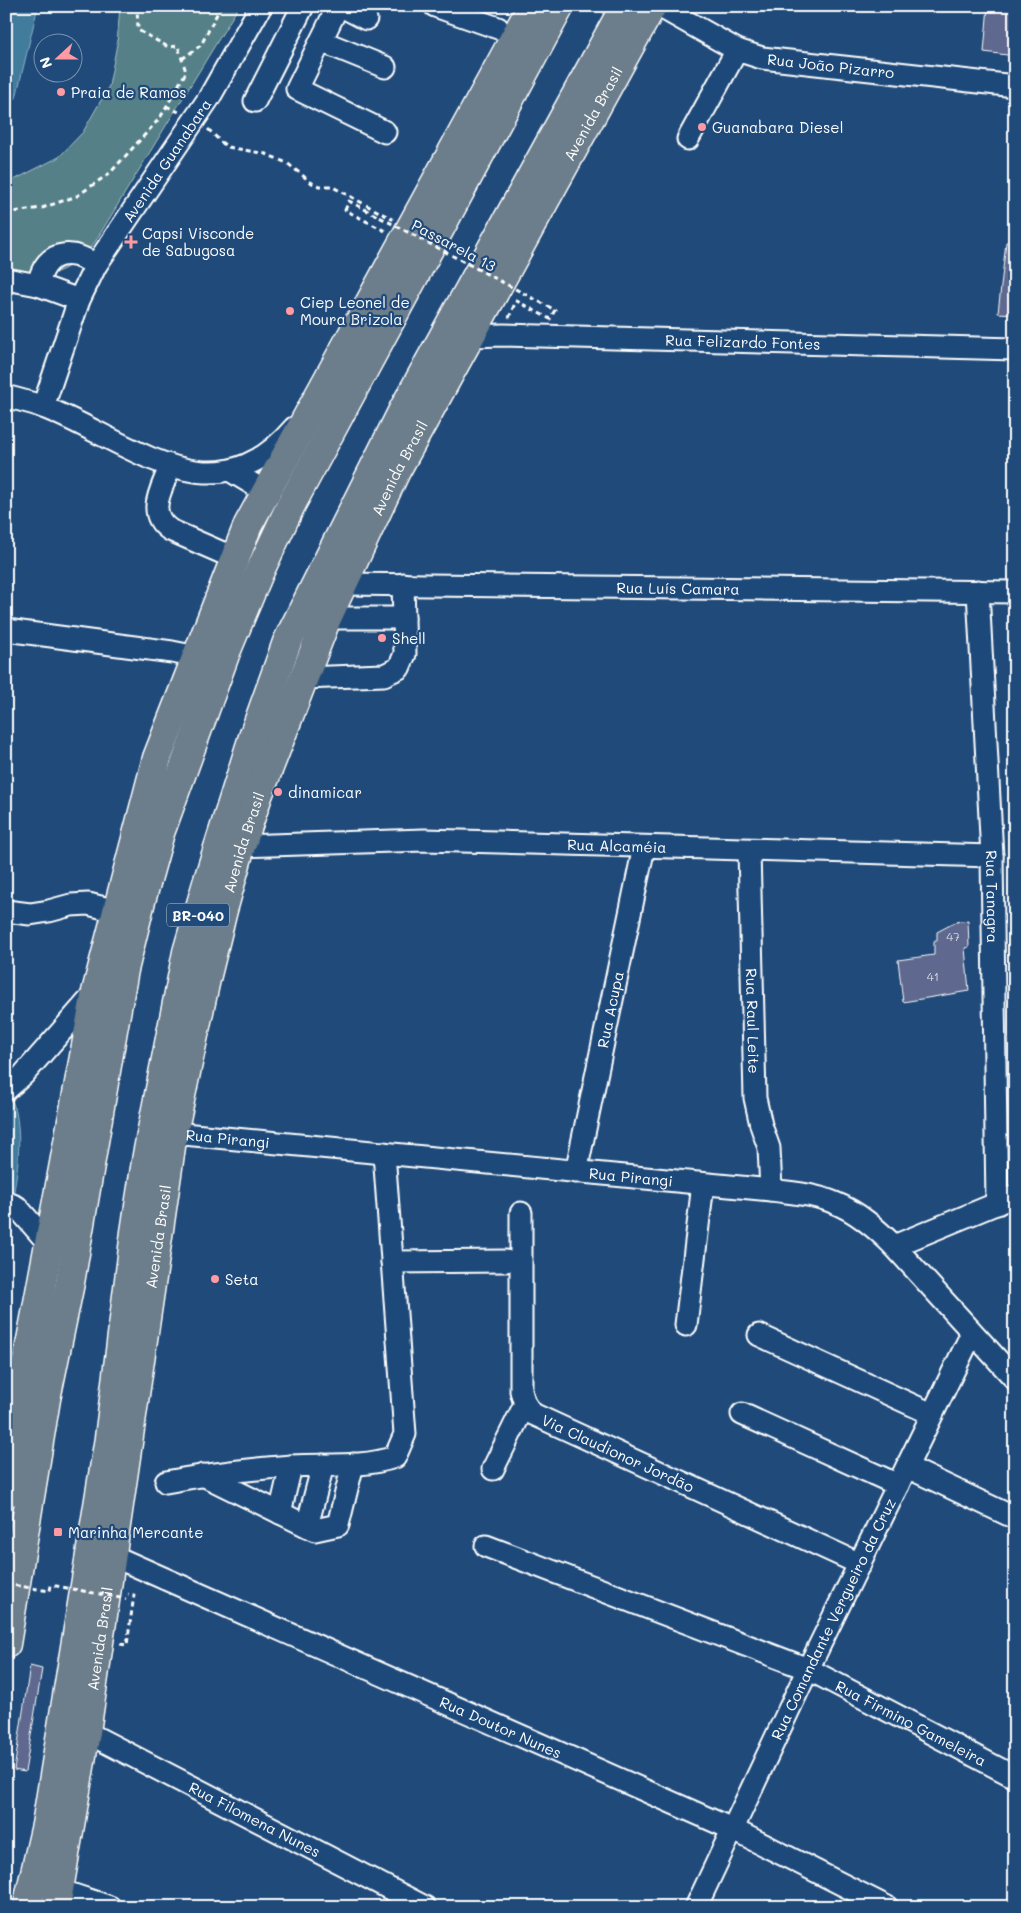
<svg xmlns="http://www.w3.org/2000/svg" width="1021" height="1913" viewBox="0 0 1021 1913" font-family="Mali,sans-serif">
  <rect width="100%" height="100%" fill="#1f4a7a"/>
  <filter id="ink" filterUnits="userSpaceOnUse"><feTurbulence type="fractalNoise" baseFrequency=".02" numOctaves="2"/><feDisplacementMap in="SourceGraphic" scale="10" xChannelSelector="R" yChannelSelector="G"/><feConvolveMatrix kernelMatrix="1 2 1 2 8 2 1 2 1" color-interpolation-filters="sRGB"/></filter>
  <g filter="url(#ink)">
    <path fill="#558087" stroke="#aac0c3" d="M120 6H239L95 242C68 274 48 281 6 272V184L59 157 83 132 109 86 117 44Z"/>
    <path fill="#427b9d" stroke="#8eb0c4" d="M6 6H38L16 98 6 105Z
      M6 1082C9 1092 13 1102 16 1112 24 1152 13 1195 6 1235Z"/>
    <path fill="#5f688e" stroke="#fff" d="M988 6H1015V56L984 52Z
      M1006 242H1015V314L998 313Z
      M968 920 969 947 965 948 969 991 903 1002 898 960 934 955V941H937V932L956 922Z
      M30 1666 42 1669 25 1772 14 1770Z"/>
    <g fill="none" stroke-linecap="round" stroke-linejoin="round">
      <g stroke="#fff" stroke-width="25">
        <g id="minor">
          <path d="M338 6 297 89 385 132"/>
          <path d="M341 6 366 19"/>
          <path d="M435 6 498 28"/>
          <path id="s1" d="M659 6 737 50 762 58 1015 86"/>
          <path d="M321 41 385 67"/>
          <path d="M255 101 303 6"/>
          <path d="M688 139 737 50"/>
          <path d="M6 279 38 285 79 300"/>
          <path d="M38 285C45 251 69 247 96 265"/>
          <path id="s2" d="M471 336 503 335 1015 349"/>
          <path d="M6 396C18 400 31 402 43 407 129 440 213 523 294 428"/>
          <path id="s3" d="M43 407 79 300 96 265 209 98 261 6"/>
          <path d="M170 467C162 489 145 513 170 530L234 558"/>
          <path d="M231 471 266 492"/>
          <path id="s4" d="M342 584 1015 592"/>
          <path id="s5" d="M978 591 992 856 997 1204"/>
          <path d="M327 618H404"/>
          <path d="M6 630 172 652 197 657"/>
          <path d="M303 678 384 675 399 668 405 654 403 584"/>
          <path id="s6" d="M241 846 424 840 992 856"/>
          <path id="s7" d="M749 850 755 1098 761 1125 769 1148 771 1190"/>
          <path d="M6 911 30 914 49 911 71 905 88 904 117 911"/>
          <path d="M6 1090 23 1075 96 992"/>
          <path id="s8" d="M173 1133 771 1190C792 1193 815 1194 835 1203 858 1212 877 1229 894 1246L1015 1379"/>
          <path id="s9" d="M576 1172 644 847"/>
          <path d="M6 1202 17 1207 50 1245"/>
          <path id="s10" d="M521 1213V1391L525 1404 533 1414 860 1564"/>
          <path d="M894 1246 1015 1196"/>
          <path d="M392 1262 506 1261"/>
          <path d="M686 1325 703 1184"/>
          <path d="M759 1335 932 1414"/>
          <path d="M742 1414 898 1485"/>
          <path d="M907 1467 1015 1518"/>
          <path d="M493 1469 525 1404"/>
          <path d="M203 1475 315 1530 338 1525 353 1464"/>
          <path d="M166 1482C208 1474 250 1469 292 1466 327 1464 362 1468 395 1457L405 1434 384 1153"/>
          <path d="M280 1513 291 1466"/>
          <path d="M307 1526 323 1465"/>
          <path id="s11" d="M486 1546 808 1669 1015 1777"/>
          <path id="s12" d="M111 1555 732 1829 887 1907"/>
          <path id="s13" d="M86 1732 425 1907"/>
          <path d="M59 1890 110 1907"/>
          <path id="s14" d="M696 1907 808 1669 972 1333"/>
        </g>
      </g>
      <g stroke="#fff" stroke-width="31">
        <g id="highway">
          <path d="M6 1493 20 1399 96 992 157 758 248 525 532 6"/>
          <path d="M6 1644 46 1399 70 1283 113 1030 124 970 141 901 160 833 226 652 259 573 291 505 560 6"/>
          <path d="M27 1907 46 1825 109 1438 135 1232 147 1155 187 952 207 883 253 737 287 642 404 408 625 6"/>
          <path id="s15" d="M56 1907 86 1732 173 1133 206 979 223 910 241 846 258 796 327 618 396 471 652 6"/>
        </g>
      </g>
      <path stroke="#fff" stroke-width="3" stroke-dasharray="5 4" stroke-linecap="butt" d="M182 59 201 45 221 6
        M166 106 179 112
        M208 129 221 142 228 147 266 154 287 163 312 183 319 186H331L392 219 391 220
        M6 213 42 208 77 196 110 173 160 118 186 72 178 46 168 47 138 30 137 6
        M509 318 515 303
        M120 1644 127 1645 134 1595 128 1594"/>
      <use href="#minor" stroke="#1f4a7a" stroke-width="21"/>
      <use href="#highway" stroke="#6c7d8b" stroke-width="28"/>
      <path stroke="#fff" stroke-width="3" stroke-dasharray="5 4" stroke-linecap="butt" d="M385 231 345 210 349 201 555 310 550 319 515 300
        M6 1584 50 1591 51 1585 126 1599"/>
    </g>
  </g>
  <g fill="#ff9aa2" stroke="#1f4a7a" stroke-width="2">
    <circle cx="61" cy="92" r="5"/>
    <circle cx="702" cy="127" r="5"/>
    <path d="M128.5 234.5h5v5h5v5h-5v5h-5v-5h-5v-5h5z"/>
    <circle cx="290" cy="311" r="5"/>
    <circle cx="382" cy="638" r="5"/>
    <circle cx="278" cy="792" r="5"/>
    <circle cx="215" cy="1279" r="5"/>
    <rect x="53" y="1527" width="10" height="10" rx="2.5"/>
  </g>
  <g text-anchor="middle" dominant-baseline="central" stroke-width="4.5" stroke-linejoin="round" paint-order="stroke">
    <g font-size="12" fill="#d7d9e3">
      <text x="953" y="936">47</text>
      <text x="933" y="976">41</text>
    </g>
    <rect fill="#1f4a7a" stroke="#bcc9d7" stroke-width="1" x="167" y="903.5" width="62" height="23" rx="4"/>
    <g font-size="14" font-weight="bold" fill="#fff">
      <text x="198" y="915">BR-040</text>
    </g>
    <g font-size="15" fill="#fff" stroke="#1f4a7a">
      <text stroke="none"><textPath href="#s1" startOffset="185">Rua João Pizarro</textPath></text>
      <text stroke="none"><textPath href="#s15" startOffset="1892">Avenida Brasil</textPath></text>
      <text stroke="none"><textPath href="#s3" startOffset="278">Avenida Guanabara</textPath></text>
      <text transform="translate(454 245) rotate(28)">Passarela 13</text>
      <text stroke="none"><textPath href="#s2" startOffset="272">Rua Felizardo Fontes</textPath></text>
      <text stroke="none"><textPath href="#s15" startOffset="1488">Avenida Brasil</textPath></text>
      <text stroke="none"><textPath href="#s4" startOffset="336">Rua Luís Camara</textPath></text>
      <text stroke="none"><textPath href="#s15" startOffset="1082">Avenida Brasil</textPath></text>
      <text stroke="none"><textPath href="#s6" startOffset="376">Rua Alcaméia</textPath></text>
      <text stroke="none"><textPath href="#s5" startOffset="306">Rua Tanagra</textPath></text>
      <text stroke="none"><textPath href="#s9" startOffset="166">Rua Acupa</textPath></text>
      <text stroke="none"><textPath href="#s7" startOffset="171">Rua Raul Leite</textPath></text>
      <text stroke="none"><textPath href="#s8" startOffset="55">Rua Pirangi</textPath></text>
      <text stroke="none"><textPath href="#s8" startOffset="460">Rua Pirangi</textPath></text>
      <text stroke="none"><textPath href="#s15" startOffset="678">Avenida Brasil</textPath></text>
      <text stroke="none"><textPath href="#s10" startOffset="298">Via Claudionor Jordão</textPath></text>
      <text stroke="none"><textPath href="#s14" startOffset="319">Rua Comandante Vergueiro da Cruz</textPath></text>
      <text stroke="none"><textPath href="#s15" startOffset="272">Avenida Brasil</textPath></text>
      <text stroke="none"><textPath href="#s11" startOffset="461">Rua Firmino Gameleira</textPath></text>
      <text stroke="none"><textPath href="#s12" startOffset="426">Rua Doutor Nunes</textPath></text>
      <text stroke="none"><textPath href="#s13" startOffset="190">Rua Filomena Nunes</textPath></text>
    </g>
    <g font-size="15" fill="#fff" stroke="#1f4a7a" text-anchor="start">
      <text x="71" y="92">Praia de Ramos</text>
      <text x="712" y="127">Guanabara Diesel</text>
      <text x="142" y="233">Capsi Visconde<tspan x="142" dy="17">de Sabugosa</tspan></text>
      <text x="300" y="302">Ciep Leonel de<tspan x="300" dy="17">Moura Brizola</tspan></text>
      <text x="392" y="638">Shell</text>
      <text x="288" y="792">dinamicar</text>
      <text x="225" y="1279">Seta</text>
      <text x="68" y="1532">Marinha Mercante</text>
    </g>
  </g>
  <rect width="1021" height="1913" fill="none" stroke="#1f4a7a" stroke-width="25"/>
  <rect x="12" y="12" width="996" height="1888" fill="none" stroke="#fff" stroke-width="2" filter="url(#ink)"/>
  <g transform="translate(58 58) rotate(249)"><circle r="24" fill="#1f4a7a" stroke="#7992af"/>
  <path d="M0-4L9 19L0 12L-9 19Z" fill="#ff9aa2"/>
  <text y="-8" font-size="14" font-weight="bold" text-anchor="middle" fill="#ffffff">N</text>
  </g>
</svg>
